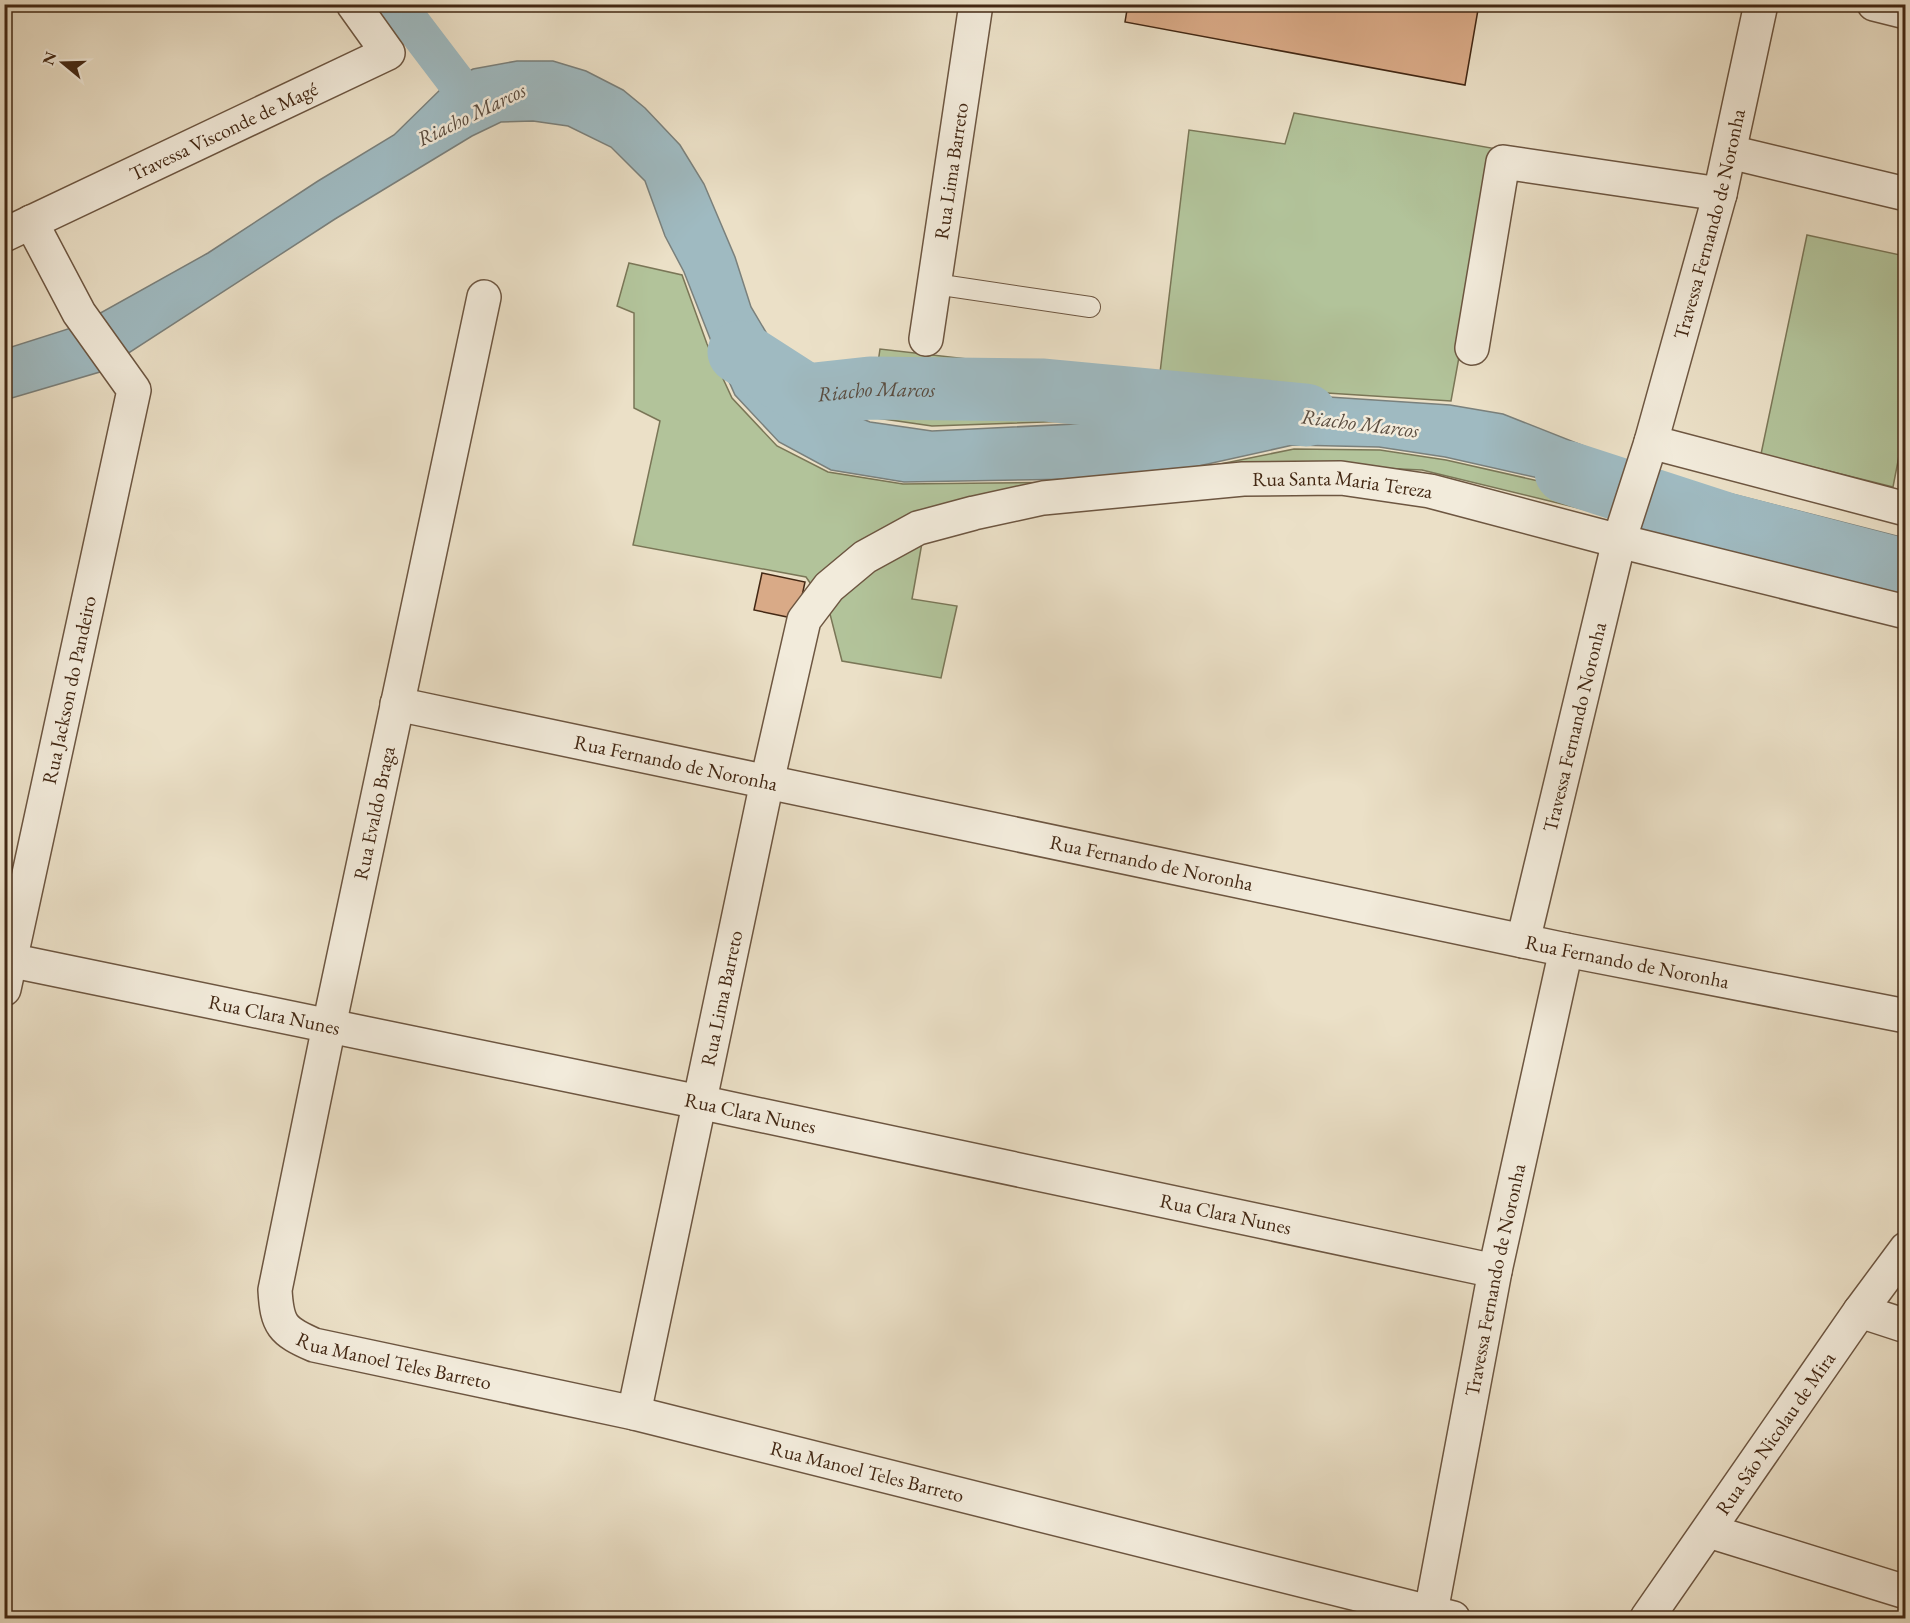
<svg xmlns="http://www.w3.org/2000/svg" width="1910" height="1623" viewBox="0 0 1910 1623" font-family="'EB Garamond',serif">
  <rect width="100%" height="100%" fill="#ebe0c7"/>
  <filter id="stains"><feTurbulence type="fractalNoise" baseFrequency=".00333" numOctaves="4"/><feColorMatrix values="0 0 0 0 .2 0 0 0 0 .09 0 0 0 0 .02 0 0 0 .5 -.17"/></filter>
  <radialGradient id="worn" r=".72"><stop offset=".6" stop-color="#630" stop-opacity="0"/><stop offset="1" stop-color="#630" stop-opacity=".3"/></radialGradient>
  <path fill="#b2c39a" stroke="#7a7657" stroke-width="1.5" d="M1294 113 1497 149 1451 401 1327 393 1262 394 1155 418 932 426 870 417 880 349 1159 381 1189 130 1285 144Z
    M1807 235 1905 256V425L1893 487 1761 454Z
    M629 263 682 275 707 344 732 398 777 446 828 472 903 484 1078 482 1186 471 1294 449 1380 450 1446 460 1618 499 1611 516 1422 470 1334 466 928 509 912 599 957 606 941 678 842 661 829 610 806 577 633 545 660 421 634 408V313L617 306Z"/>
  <path fill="#9fbac1" stroke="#7a807c" stroke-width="1.5" d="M517 61H553L586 71 623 90 645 108 680 145 704 184 735 257 751 307 792 376 823 403 870 422 932 431 1156 420 1261 397H1329L1450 405 1503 414 1627 463 1618 496 1445 457 1379 447 1293 445 1185 469 1078 479 904 482 831 470 779 442 735 395 711 341 684 272 665 236 645 181 611 147 568 126 533 121 501 122 472 136 335 219 124 356 95 316 208 253 318 181 394 135 447 83 473 69Z
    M74 327 110 369 5 400V349Z
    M1689 483 1905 538V593L1674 539Z"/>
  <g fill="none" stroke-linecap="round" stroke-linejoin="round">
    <path stroke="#9fbac1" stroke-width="38" d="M397 4 476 108"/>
    <g stroke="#9fbac1" stroke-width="63">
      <path id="s1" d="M739 352 806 395 870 388 1044 390 1306 415"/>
      <path d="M1566 472 1726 524 1906 571"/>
    </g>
  </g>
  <path fill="#d9aa87" stroke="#432814" stroke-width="1.5" d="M1128 4H1479L1465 85 1125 22Z
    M762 573 805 582 797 619 754 610Z"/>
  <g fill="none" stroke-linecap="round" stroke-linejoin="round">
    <g stroke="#6d5641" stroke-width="22">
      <path id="service" d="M935 284 1090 307"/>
    </g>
    <g stroke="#6d5641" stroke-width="36">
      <g id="minor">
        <path d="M1874 4 1906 12"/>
        <path d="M1730 152 1906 194"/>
        <path id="s2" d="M4 235 388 53 353 4"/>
        <path id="s3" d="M484 297 329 1026 275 1290C277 1325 282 1331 314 1345L634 1413 1453 1618"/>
        <path id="s4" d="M926 339 976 4"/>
        <path d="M1472 348 1503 162 1720 194"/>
        <path d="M1651 442 1906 509"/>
        <path id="s5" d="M397 704 1566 950 1906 1016"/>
        <path id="s6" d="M1523 941 1619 541 1651 442 1720 194 1761 4"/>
        <path id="s7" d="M4 959 699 1102 1495 1271"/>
        <path id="s8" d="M4 989 134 390 79 313 31 222"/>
        <path d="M1860 1311 1906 1326"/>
        <path id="s9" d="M634 1413 767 782 804 620 829 587 865 557 918 528 974 513 1043 498 1243 479 1341 478 1430 491 1619 541 1906 612"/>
        <path d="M1709 1531 1906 1592"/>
        <path id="s10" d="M1431 1612 1495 1271 1566 950"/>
      </g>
    </g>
    <g stroke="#6d5641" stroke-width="36">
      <g id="tertiary">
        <path id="s11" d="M1647 1618 1860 1311 1906 1249"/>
      </g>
    </g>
    <use href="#service" stroke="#f2ebdb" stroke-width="20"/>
    <use href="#minor" stroke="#f2ebdb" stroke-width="33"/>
    <use href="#tertiary" stroke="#f2ebdb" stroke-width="33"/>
  </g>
  <g text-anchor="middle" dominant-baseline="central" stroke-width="5" stroke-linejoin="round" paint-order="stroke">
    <g font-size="20" fill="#432814" stroke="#f2ebdb">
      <text stroke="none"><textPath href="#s2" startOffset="243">Travessa Visconde de Magé</textPath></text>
      <text stroke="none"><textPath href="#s4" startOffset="170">Rua Lima Barreto</textPath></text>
      <text stroke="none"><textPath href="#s6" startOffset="741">Travessa Fernando de Noronha</textPath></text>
      <text stroke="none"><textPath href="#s9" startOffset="1389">Rua Santa Maria Tereza</textPath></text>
      <text stroke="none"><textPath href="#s8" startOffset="306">Rua Jackson do Pandeiro</textPath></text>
      <text stroke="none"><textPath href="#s6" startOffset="220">Travessa Fernando Noronha</textPath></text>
      <text stroke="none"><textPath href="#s5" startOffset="285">Rua Fernando de Noronha</textPath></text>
      <text transform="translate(374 813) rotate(-78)">Rua Evaldo Braga</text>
      <text stroke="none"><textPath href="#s5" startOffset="771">Rua Fernando de Noronha</textPath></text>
      <text stroke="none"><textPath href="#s5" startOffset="1257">Rua Fernando de Noronha</textPath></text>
      <text stroke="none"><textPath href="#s9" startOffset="424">Rua Lima Barreto</textPath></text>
      <text stroke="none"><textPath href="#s7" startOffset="276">Rua Clara Nunes</textPath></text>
      <text stroke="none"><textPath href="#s7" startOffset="762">Rua Clara Nunes</textPath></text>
      <text stroke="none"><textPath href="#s7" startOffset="1248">Rua Clara Nunes</textPath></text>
      <text stroke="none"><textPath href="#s10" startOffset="338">Travessa Fernando de Noronha</textPath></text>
      <text stroke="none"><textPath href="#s3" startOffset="1170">Rua Manoel Teles Barreto</textPath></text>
      <text stroke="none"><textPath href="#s11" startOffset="225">Rua São Nicolau de Mira</textPath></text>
      <text stroke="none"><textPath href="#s3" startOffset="1656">Rua Manoel Teles Barreto</textPath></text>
    </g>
    <g font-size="21" font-style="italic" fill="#5a4c3f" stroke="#f2ebdb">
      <text transform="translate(471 114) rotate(-26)">Riacho Marcos</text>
      <text stroke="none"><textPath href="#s1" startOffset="150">Riacho Marcos</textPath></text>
      <text transform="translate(1360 423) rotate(7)">Riacho Marcos</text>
    </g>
  </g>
  <rect width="1910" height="1623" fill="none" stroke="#ebe0c7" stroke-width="24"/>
  <rect x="6" y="6" width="1898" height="1611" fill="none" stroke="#432814" stroke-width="3"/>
  <rect x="12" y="12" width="1886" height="1599" fill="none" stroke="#432814" stroke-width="1.5"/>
  <g transform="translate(63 63) rotate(289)" stroke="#f2ebdb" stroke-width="4.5" paint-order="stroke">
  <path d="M0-4.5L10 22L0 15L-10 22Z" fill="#432814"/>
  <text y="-9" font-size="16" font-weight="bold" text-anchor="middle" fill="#432814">N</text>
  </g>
  <rect width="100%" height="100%" filter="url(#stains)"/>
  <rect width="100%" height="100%" fill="url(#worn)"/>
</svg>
